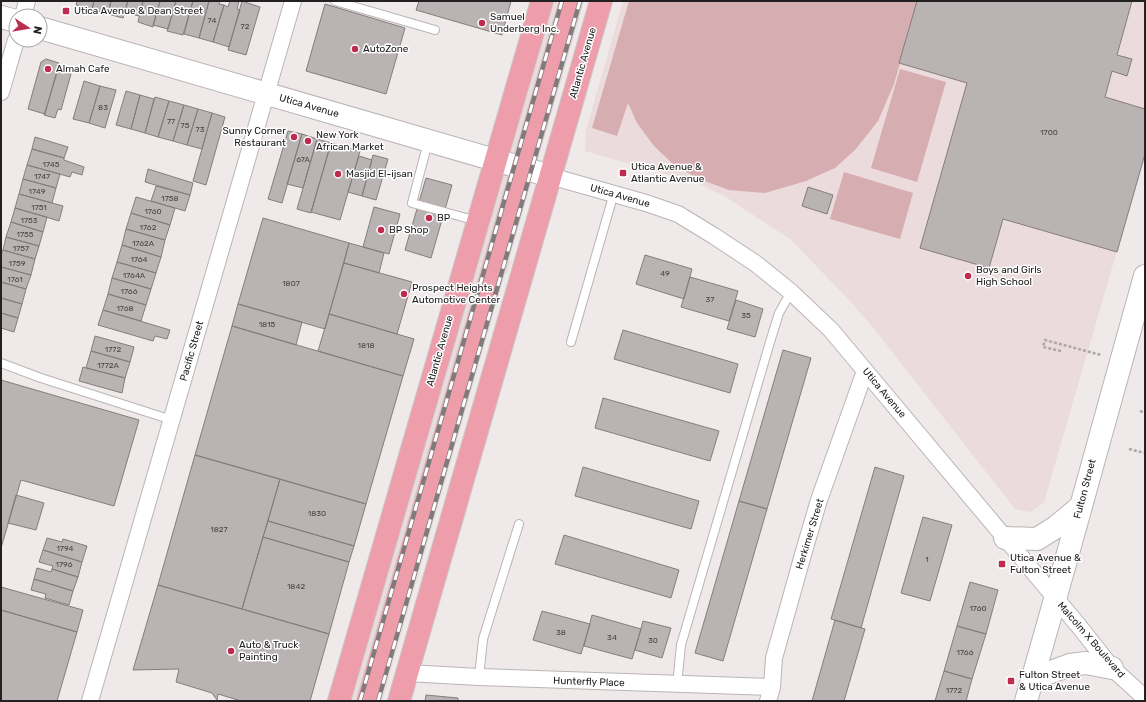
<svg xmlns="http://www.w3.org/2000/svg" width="1146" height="702" viewBox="0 0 1146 702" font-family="Rubik,sans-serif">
  <rect width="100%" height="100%" fill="#f0e9e9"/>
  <path fill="#ebdbdc" d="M550 1H584L509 259 512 261 507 274 505 273 382 701H346Z
    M623 1H1145V154L1044 502 1031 512 1015 509 875 330 849 300 790 239 726 197 697 183 585 151 586 130Z"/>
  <path fill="#d6adb0" d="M629 1H918L894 84 878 121 855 150 835 168 806 181 765 193 729 190 699 179 674 165 654 146 637 123 628 103 617 136 592 128Z
    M900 69 946 82 917 182 871 168Z
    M844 172 913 193 900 239 830 219Z"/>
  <path fill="#bab3b3" stroke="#847d7d" d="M77 1H94L92 9 76 5Z
    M94 1H111L108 14 92 9Z
    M111 1H128L123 18 108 14Z
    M128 1H143L139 16 124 12Z
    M143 1H160L153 27 138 22Z
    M160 1H176L168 29 153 25Z
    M176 1H193L183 35 167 31Z
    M193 1H209L199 38 184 34Z
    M209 1H220L219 4 224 5 213 42 199 38Z
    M230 1H239L237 9 240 10 229 47 213 42 224 5 228 7Z
    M242 1 260 7 246 55 228 50Z
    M419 1H511L502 35 416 10Z
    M917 1H1132L1117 55 1132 59 1127 76 1112 71 1105 97 1145 109V154L1117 252 1003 219 989 268 920 248 967 83 899 63Z
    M325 4 405 28 386 94 306 71Z
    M46 59 59 63 45 114 28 109 41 62Z
    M58 70 71 74 61 110 58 109 55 118 44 115Z
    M84 81 100 86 89 123 73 119Z
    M100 86 116 90 105 128 89 123Z
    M126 91 140 95 131 129 116 125Z
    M140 95 154 99 145 133 131 129Z
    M155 97 169 101 158 137 145 133Z
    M169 101 184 105 173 141 158 137Z
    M184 105 198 109 187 145 173 141Z
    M198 109 212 113 202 149 187 145Z
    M212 113 225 117 206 185 193 181Z
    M288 131 302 134 282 203 268 199Z
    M302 134 317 139 303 188 287 184Z
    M35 137 68 147 64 158 32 149Z
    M317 139 331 143 311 213 297 209Z
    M331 143 360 151 340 220 311 212Z
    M32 149 64 158V160L84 167 82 175 72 172 70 177 27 165Z
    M373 155 388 159 376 200 362 196Z
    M359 156 372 160 362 196 348 192Z
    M27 165 60 174 56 188 23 179Z
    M148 169 193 183 190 195 145 182Z
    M426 178 452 185 431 258 405 250Z
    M23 179 56 188 52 203 19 194Z
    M156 186 190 195 185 211 151 201Z
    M808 187 833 195 827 214 802 206Z
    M19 194 63 206 59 221 15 208Z
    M136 197 175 208 170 225 131 213Z
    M374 207 400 214 389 254 363 247Z
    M15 208 47 217 43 232 11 222Z
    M131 213 170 225 165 240 126 229Z
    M263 218 349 243 325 329 238 304Z
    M11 222 43 232 39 246 6 237Z
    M126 229 165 240 161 257 122 245Z
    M6 237 39 246 35 259 3 250Z
    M349 243 384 253 379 273 344 263Z
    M122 245 161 257 156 273 117 262Z
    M3 250 35 259 31 275 1 267V255Z
    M645 255 692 269 684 299 636 284Z
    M117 262 156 273 151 289 112 278Z
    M344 263 412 282 397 334 329 314Z
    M1 267 31 275 26 289 1 282Z
    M690 277 738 291 729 321 681 307Z
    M112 278 151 289 146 305 108 294Z
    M1 282 26 289 22 304 1 298Z
    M108 294 146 305 141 321 103 310Z
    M1 298 22 304 18 318 1 313Z
    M736 300 763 309 755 337 727 329Z
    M238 304 302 322 296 345 232 326Z
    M103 310 170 330 167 339 155 336 153 341 98 325Z
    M1 313 18 318 14 332 1 328Z
    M329 314 414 339 403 376 318 351Z
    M232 326 403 376 366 504 195 455Z
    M623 330 738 364 730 393 614 359Z
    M95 336 134 347 130 362 91 351Z
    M783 350 811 358 767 509 739 501Z
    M91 351 130 362 125 378 86 368Z
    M83 367 125 378 122 393 79 381Z
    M1 380 139 420 114 506 21 480 1 548Z
    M603 398 719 431 710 461 595 428Z
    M195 455 280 479 242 609 158 585Z
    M583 467 699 501 691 529 575 496Z
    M875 467 904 476 861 628 831 619Z
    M280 479 366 504 354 546 268 521Z
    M16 495 44 503 36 530 8 523Z
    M739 501 767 509 723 661 695 653Z
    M923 517 952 525 930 601 901 593Z
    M268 521 354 546 349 562 263 537Z
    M564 535 679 570 671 598 555 564Z
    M263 537 349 562 329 634 242 609Z
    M47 538 62 542 63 539 87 546 82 562 43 550Z
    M43 550 82 562 78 577 52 569 53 566 39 562Z
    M37 568 51 572 52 569 78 577 73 591 34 579Z
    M34 579 73 591 69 605 45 598 46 594 31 590Z
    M970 582 998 590 986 634 957 626Z
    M158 585 329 634 310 701H241L218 694 217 700 212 693 176 682 179 669 133 670Z
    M1 587 83 610 77 632 1 610Z
    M1 610 77 632 57 701H1Z
    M542 611 590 624 581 654 533 640Z
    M592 615 641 629 632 659 584 646Z
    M835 620 865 629 844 701H812Z
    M643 621 671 628 662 658 635 650Z
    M957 626 986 634 972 679 944 671Z
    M944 671 972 679 966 701H935Z
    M426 695 458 698V701H425Z"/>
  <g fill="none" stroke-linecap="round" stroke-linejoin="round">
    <g stroke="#bbb4b5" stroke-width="10">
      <path id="service" d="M335 1 435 30
        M428 142 412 203 477 221
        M571 342 614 193
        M1 363 41 378 172 420
        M479 677 483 639 519 524
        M677 685 681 645 770 342 779 313 791 292"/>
    </g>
    <g stroke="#bbb4b5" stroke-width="18">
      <path id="minor" d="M23 16 27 1
        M1 92 16 40
        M550 176 646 203 678 214 714 236 755 263 791 292 831 330 1078 625 1112 668 1145 698
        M407 673 479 677 772 687
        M90 701 293 1
        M768 701 772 687 774 658 804 551 819 500 865 371"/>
    </g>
    <g stroke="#bbb4b5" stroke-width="24">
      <path id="secondary" d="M1 17 16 21
        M40 28 550 176
        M1005 538 1037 539 1056 527 1080 507
        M1032 679 1070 665 1086 663 1112 668
        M1026 701C1067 560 1105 418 1145 276"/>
    </g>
    <g stroke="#cac9c9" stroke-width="24">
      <path id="primary" d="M339 701 542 1
        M368 701 571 1
        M399 701 601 1"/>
    </g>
    <path stroke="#ada7a7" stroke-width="2.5" stroke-dasharray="3 2" stroke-linecap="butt" d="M1061 351 1043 347 1045 340 1101 355
      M1140 411 1145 413
      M1129 449 1145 453"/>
    <use href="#service" stroke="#fff" stroke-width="8"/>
    <use href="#minor" stroke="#fff" stroke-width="16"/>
    <use href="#secondary" stroke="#fff" stroke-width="22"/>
    <use href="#primary" stroke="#ee9dab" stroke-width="22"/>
    <g stroke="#807b7b" stroke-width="4.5">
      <path id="rail" d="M360 701 562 1
        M378 701 580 1"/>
    </g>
    <use href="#rail" stroke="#fff" stroke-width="3" stroke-dasharray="9" stroke-linecap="butt"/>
  </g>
  <g fill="#bd2c4e" stroke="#fff" stroke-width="1.5">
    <rect x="62" y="7" width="8" height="8" rx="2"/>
    <circle cx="482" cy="23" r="4"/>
    <circle cx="355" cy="49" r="4"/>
    <circle cx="48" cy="69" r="4"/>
    <circle cx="294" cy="137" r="4"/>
    <circle cx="308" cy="141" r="4"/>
    <rect x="619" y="169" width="8" height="8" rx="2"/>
    <circle cx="338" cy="174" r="4"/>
    <circle cx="429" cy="218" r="4"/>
    <circle cx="381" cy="230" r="4"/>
    <circle cx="968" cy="276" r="4"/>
    <circle cx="404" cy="294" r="4"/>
    <rect x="998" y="560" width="8" height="8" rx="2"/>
    <circle cx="231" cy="651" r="4"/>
    <rect x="1007" y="677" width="8" height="8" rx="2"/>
  </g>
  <g text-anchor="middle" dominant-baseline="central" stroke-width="3" stroke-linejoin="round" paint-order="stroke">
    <g font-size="8" fill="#484545">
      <text x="212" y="20">74</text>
      <text x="245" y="26">72</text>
      <text x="103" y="107">83</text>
      <text x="171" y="121">77</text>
      <text x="185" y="125">75</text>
      <text x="200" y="129">73</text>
      <text x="1049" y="132">1700</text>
      <text x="303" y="159">67A</text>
      <text x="51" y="164">1745</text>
      <text x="42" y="176">1747</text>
      <text x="37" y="191">1749</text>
      <text x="170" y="198">1758</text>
      <text x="39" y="207">1751</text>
      <text x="153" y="211">1760</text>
      <text x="29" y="220">1753</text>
      <text x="148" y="227">1762</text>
      <text x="25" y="234">1755</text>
      <text x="143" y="243">1762A</text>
      <text x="21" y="248">1757</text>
      <text x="139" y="259">1764</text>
      <text x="17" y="263">1759</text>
      <text x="665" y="273">49</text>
      <text x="134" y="275">1764A</text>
      <text x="15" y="279">1761</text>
      <text x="291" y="283">1807</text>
      <text x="129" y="291">1766</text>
      <text x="710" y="299">37</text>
      <text x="125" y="308">1768</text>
      <text x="746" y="315">35</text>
      <text x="267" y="324">1815</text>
      <text x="366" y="345">1818</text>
      <text x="113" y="349">1772</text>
      <text x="108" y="365">1772A</text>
      <text x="317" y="513">1830</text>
      <text x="219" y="529">1827</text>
      <text x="65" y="548">1794</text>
      <text x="927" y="559">1</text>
      <text x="64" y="564">1796</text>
      <text x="296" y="586">1842</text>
      <text x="978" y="608">1760</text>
      <text x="561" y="632">38</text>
      <text x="612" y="637">34</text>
      <text x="653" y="640">30</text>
      <text x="965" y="652">1766</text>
      <text x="954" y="690">1772</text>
    </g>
    <g font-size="10" fill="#222020" stroke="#fff" text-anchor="start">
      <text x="74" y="11">Utica Avenue &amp; Dean Street</text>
      <text x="490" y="17">Samuel<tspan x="490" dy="12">Underberg Inc.</tspan></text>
      <text x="363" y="49">AutoZone</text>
      <text x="56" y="69">Almah Cafe</text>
      <text x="286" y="131" text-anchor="end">Sunny Corner<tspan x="286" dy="12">Restaurant</tspan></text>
      <text x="316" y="135">New York<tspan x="316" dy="12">African Market</tspan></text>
      <text x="631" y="167">Utica Avenue &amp;<tspan x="631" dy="12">Atlantic Avenue</tspan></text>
      <text x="346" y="174">Masjid El-ijsan</text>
      <text x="437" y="218">BP</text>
      <text x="389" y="230">BP Shop</text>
      <text x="976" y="270">Boys and Girls<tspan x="976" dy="12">High School</tspan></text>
      <text x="412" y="288">Prospect Heights<tspan x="412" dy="12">Automotive Center</tspan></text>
      <text x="1010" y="558">Utica Avenue &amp;<tspan x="1010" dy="12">Fulton Street</tspan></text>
      <text x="239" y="645">Auto &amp; Truck<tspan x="239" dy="12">Painting</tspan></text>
      <text x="1019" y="675">Fulton Street<tspan x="1019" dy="12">&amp; Utica Avenue</tspan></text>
    </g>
    <g font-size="10" fill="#222020" stroke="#fff">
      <text transform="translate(583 63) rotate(-74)">Atlantic Avenue</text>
      <text transform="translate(309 106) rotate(16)">Utica Avenue</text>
      <text transform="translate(620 196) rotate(16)">Utica Avenue</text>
      <text transform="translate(192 351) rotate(-74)">Pacific Street</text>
      <text transform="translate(440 351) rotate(-74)">Atlantic Avenue</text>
      <text transform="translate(884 393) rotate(50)">Utica Avenue</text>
      <text transform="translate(1085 489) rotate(-75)">Fulton Street</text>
      <text transform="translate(810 534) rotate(-73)">Herkimer Street</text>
      <text transform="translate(1091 640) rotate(49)">Malcolm X Boulevard</text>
      <text transform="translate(589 682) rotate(2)">Hunterfly Place</text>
    </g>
  </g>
  <rect width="1146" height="702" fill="none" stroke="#222020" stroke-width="4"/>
  <g transform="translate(28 28) rotate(102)"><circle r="19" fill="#ffffff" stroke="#a7a6a6"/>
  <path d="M0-3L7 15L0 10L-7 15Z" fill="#bd2c4e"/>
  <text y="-6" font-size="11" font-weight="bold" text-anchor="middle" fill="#222020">N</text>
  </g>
</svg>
